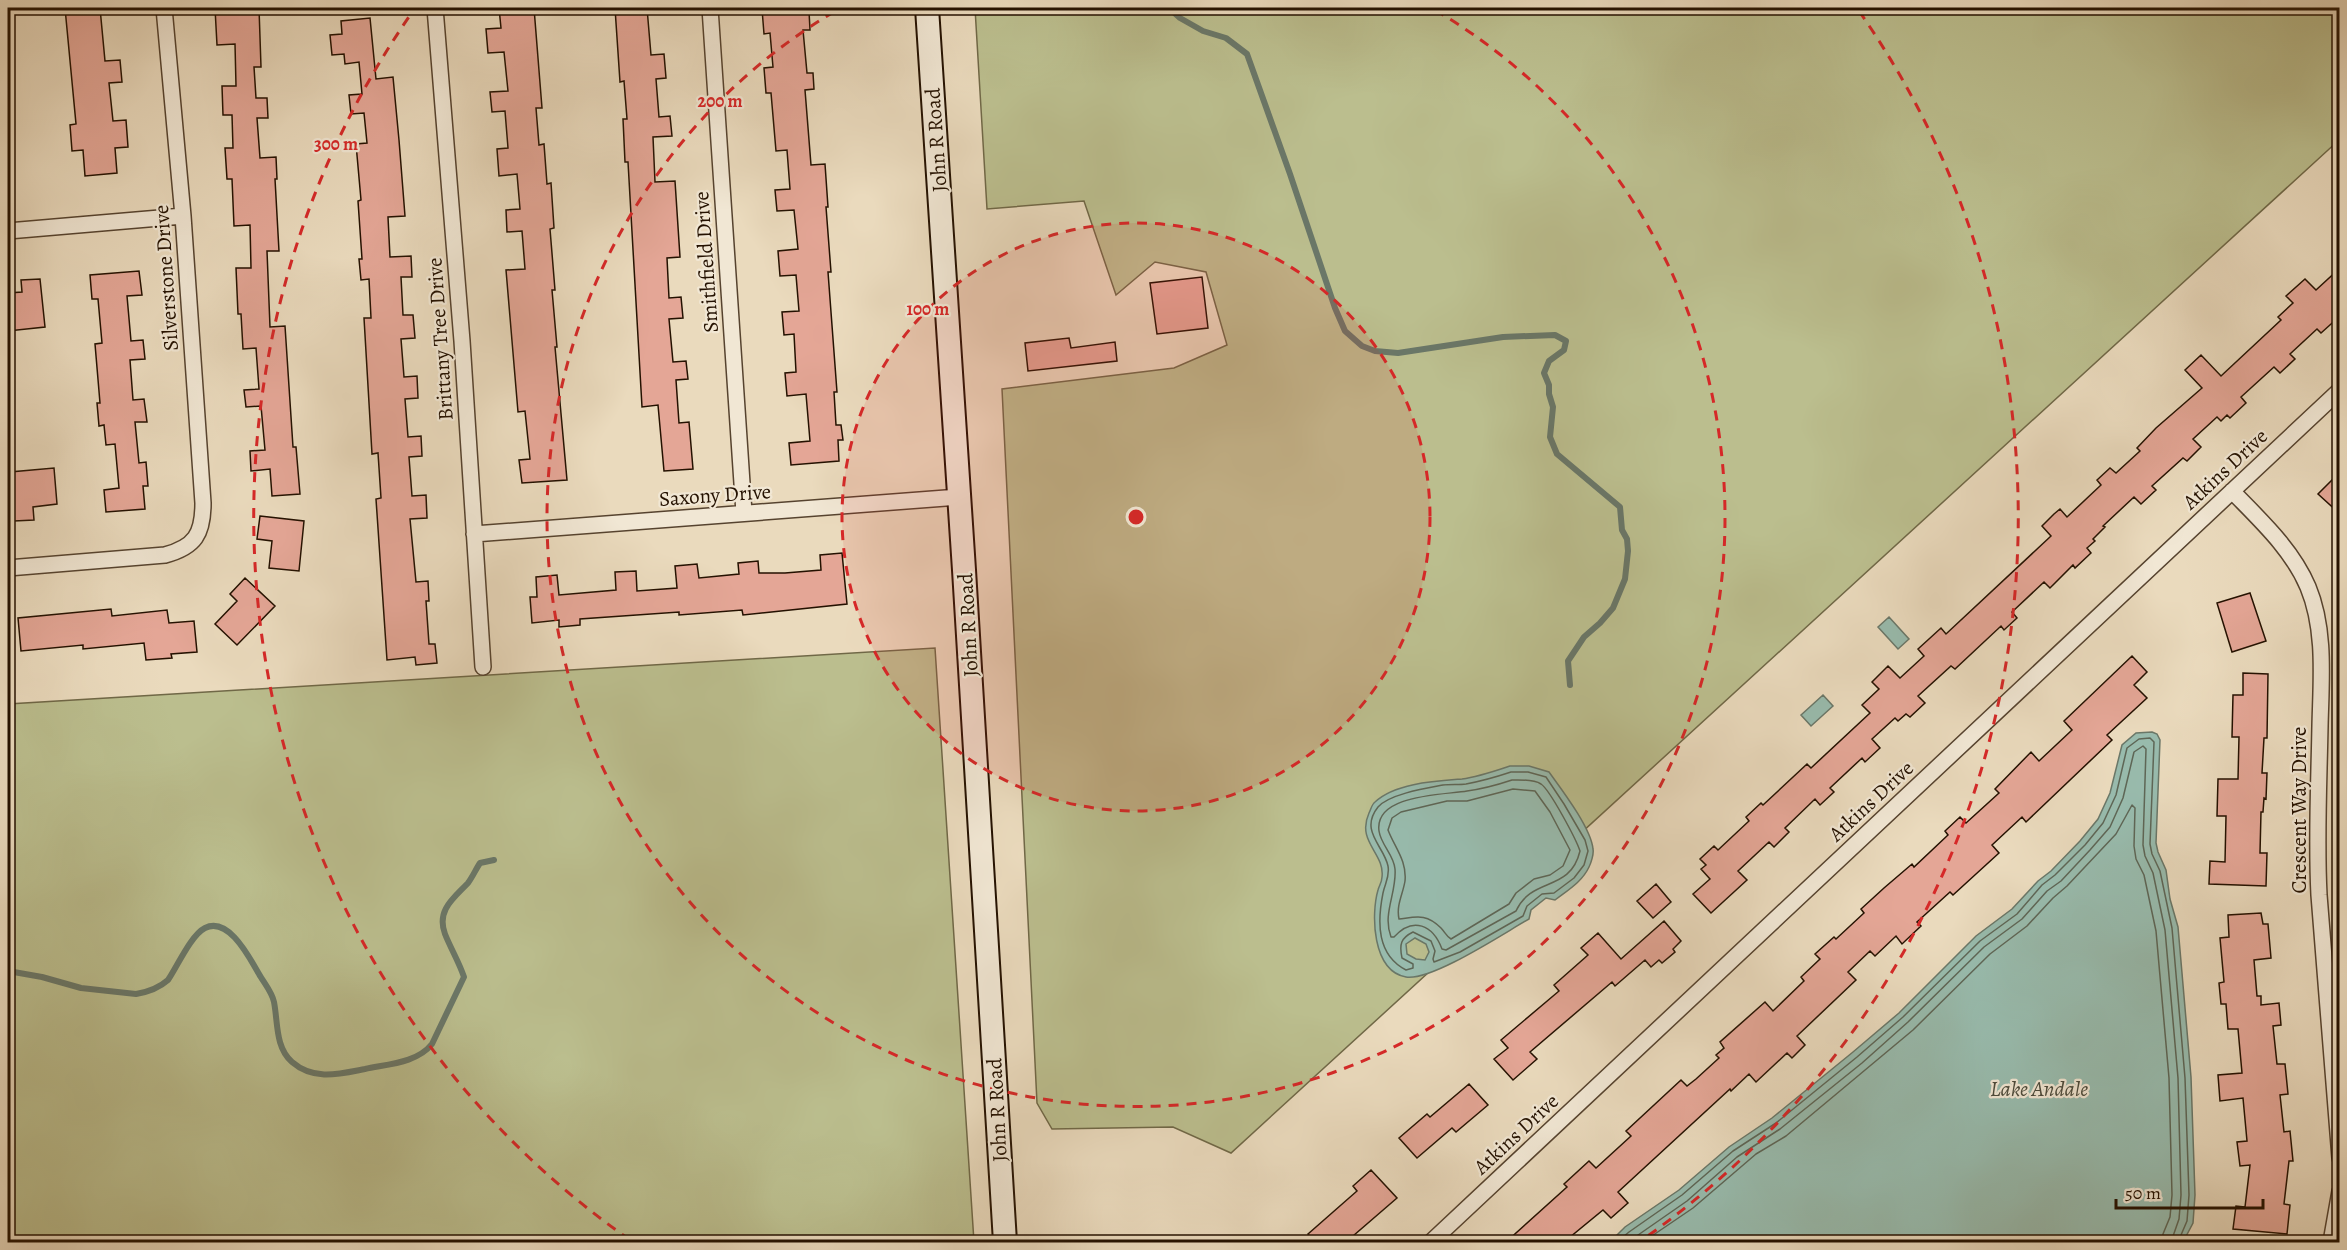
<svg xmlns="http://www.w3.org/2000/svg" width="2347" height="1250" viewBox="0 0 2347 1250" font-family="Alegreya,serif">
  <rect width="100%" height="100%" fill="#eadabd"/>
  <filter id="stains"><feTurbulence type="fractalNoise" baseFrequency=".00333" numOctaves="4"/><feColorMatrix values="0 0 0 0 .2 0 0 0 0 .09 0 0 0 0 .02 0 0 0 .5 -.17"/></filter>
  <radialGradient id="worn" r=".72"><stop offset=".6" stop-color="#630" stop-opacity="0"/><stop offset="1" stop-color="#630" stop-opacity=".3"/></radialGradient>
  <path fill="#bbbe8e" stroke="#706847" stroke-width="1.5" d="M975 8H2339V140L1231 1153 1173 1127 1052 1129 1037 1103 1002 389 1174 368 1227 345 1206 272 1155 262 1116 295 1084 201 987 209Z
    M935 648 974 1242H8V704Z"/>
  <path fill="#98bbad" stroke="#6a7768" stroke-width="1.5" fill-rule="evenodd" d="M1889 617 1909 639 1898 649 1878 627Z
    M1823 695 1833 706 1811 726 1801 715Z
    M2152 732 2157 734 2160 740 2156 843 2158 852 2166 870 2170 899 2178 927 2191 1077 2195 1195 2193 1223 2183 1242H1610L1625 1227 1679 1190 1729 1147 1772 1118 1853 1052 1899 1013 1976 936 2012 909 2038 881 2051 871 2080 841 2098 819 2110 793 2122 745 2136 733Z
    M1510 766H1529L1549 772C1562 790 1591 828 1593 849 1594 854 1591 863 1589 867 1582 882 1568 890 1555 900L1546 898 1531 910 1529 919C1504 933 1432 981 1406 977 1372 971 1371 914 1378 890 1379 886 1382 882 1382 877 1385 853 1356 842 1369 813 1371 809 1372 804 1375 802 1395 783 1436 781 1462 779 1478 777 1495 771 1510 766ZM1415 938 1426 944 1429 952 1425 960 1416 959 1407 954 1406 944Z"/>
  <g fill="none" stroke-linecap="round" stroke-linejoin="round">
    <path stroke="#5e6656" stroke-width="1.5" d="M1511 772H1528L1546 777 1564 804 1585 840 1588 851 1584 865 1574 878 1554 893 1542 894 1527 906 1523 916 1460 952 1434 962 1433 959 1435 951 1431 941 1413 932C1401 938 1399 944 1402 958L1413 964V968L1406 970C1377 955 1377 923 1383 893 1385 883 1390 877 1388 866 1384 846 1359 831 1378 807 1389 794 1427 788 1443 785 1451 784 1459 785 1466 784 1482 781 1496 777 1511 772Z
      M1512 780C1520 780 1533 779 1541 784 1550 790 1576 839 1580 851 1570 893 1532 876 1516 911L1446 950 1442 949C1433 925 1413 916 1394 937H1391C1382 914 1397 892 1395 869 1394 855 1381 845 1379 831 1374 794 1444 795 1467 791 1482 789 1497 785 1512 780Z
      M1513 789 1535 791 1550 812 1570 850 1563 866 1550 875 1534 879 1516 893 1509 904 1451 939C1446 936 1445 932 1441 928 1426 913 1416 917 1399 919 1396 905 1403 894 1405 881 1407 861 1395 848 1388 830L1392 818 1401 812 1447 801H1467Z
      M1617 1242 1629 1232 1682 1195 1733 1151 1776 1123 1857 1057 1903 1017 1980 941 2017 914 2042 885 2055 875 2085 845 2103 823 2116 795 2127 748 2139 739 2150 738 2154 742 2150 844 2152 854 2160 871 2172 928 2185 1078 2189 1195 2187 1221 2178 1242
      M1628 1242 1687 1201 1737 1157 1780 1129 1862 1063 1908 1022 1984 947 2022 919 2047 891 2061 881 2090 850 2110 827 2123 798 2134 752 2143 746 2146 749 2143 845 2145 856 2153 873 2165 930 2178 1078 2181 1195 2179 1219 2171 1242
      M1643 1242 1693 1208 1756 1154 1786 1136 1913 1030 1990 954 2027 926 2053 898 2067 886 2116 834 2132 805 2135 808 2134 846 2136 859 2144 875 2156 931 2169 1078 2172 1195 2170 1217 2163 1234 2162 1242"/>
    <path stroke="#6a7768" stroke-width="6" d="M1169 8 1180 18 1203 31 1226 38 1247 54 1290 174 1335 308 1345 331 1362 346 1375 351 1398 353 1503 337 1555 335 1566 341 1564 350 1549 361 1544 373 1549 385V394L1553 407 1550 437 1557 454 1620 507 1622 530 1627 539 1628 551 1625 579 1613 608 1600 623 1584 637 1568 661 1570 685
      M8 971 42 977 81 988 136 994C148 992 159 988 168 980 177 967 191 935 205 928 229 916 250 959 259 974 264 983 272 992 274 1002 278 1022 275 1047 292 1062 314 1081 339 1074 365 1069 388 1064 417 1063 432 1044L464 977C459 962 451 949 445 934 436 910 454 898 468 883 473 876 476 869 480 863L494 860"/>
  </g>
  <path fill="#e4a696" stroke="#241100" stroke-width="1.5" d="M65 8H100L105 61 120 60 122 82 109 83 113 121 126 120 128 147 115 148 117 173 85 176 83 150 72 151 70 125 76 124Z
    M215 8H259L261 67H254L256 98H267L268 118H257L260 158 276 157 277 179H275L279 251H267L270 327 285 326 293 447H296L300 494 272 496 270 469 251 471 250 451 265 450 261 406 246 407 244 390 259 389 256 348 243 349 241 314H238L236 268H251L250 225 234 226 232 179H227L225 148H233L232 115H223L222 86H236L235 44 217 45Z
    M499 8H534L542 108H536L539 145 544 144 547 184 551 183 554 228 550 229 555 290H552L557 347H555L567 480 522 483 519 460 530 459 525 411 518 412 506 270 525 269 522 231 507 232 506 210 520 209 517 174 499 176 497 149 508 148 505 111 492 112 490 92 508 91 504 52 488 53 486 29 501 28Z
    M615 8H647L651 55 664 54 666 78 656 79 659 117 670 116 672 136 653 137 655 182 675 181 680 257 667 258 669 298 681 297 683 318 669 319 673 362 686 361 688 379 676 380 679 423 689 422 693 469 664 471 658 405 642 407 628 162H625L623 119H627L624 81 620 82Z
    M804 8 805 11H809L810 30H803L807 73H813L814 89 805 90 811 165 825 164 828 207H826L831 272H828L837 392H834L836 425H841L843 440H838L839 461 791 465 789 443 810 441 806 394 787 396 785 373 796 372 794 334 784 335 782 312 799 311 796 275 780 276 778 251 798 249 794 210 777 211 775 190 790 189 787 150 776 151 771 93H766L764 68 773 67 770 33 764 34 762 9Z
    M370 18 376 79 393 77 399 140 405 216 388 217 390 257 411 256 412 277H401L403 315H413L415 338 401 339 404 377 417 376 418 398 405 399 408 437 421 436 422 456 409 457 412 496 426 495 427 518 410 519 416 582 428 581 429 601H426L429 644H435L437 663 416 665 415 657 387 660 376 499 381 498 378 453 372 454 364 318H371L369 279 361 280 359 259H362L358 201 361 200 356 144 367 143 364 113 351 114 349 95 362 94 359 62 345 64 344 54 332 55 330 35 342 34 341 21Z
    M2340 268V316L2321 333 2317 329 2290 354 2295 359 2280 373 2274 367 2241 397 2246 403 2230 418 2227 415 2221 421 2217 417 2193 439 2201 447 2187 461 2183 458 2152 486 2156 490 2141 504 2134 497 2103 526 2105 527 2093 539 2095 541 2087 548 2091 553 2075 568 2073 565 2050 588 2044 582 2012 612 2017 618 2004 630 2001 626 1955 669 1951 666 1918 696 1925 703 1910 717 1906 714 1898 721 1895 718 1872 739 1880 748 1865 762 1862 758 1830 788 1834 792 1820 805 1815 799 1785 828 1789 832 1774 847 1769 842 1738 871 1747 880 1711 913 1693 894 1710 879 1701 869 1706 865 1700 859 1714 846 1718 850 1749 821 1746 817 1761 803 1763 805 1807 764 1811 768 1870 713 1862 705 1879 689 1872 682 1888 666 1900 678 1924 656 1918 649 1941 628 1946 634 2051 536 2042 526 2054 514 2060 509 2067 517 2101 485 2097 480 2110 468 2116 473 2140 451 2137 448 2156 428 2202 388 2185 370 2201 355 2221 376 2281 320 2278 317 2293 303 2286 296 2305 279 2316 290Z
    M139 271 142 295 127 296 131 341 143 340 145 359 130 360 133 400 144 399 147 422H135L139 463 146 462 148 486H143L145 509 106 512 104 490 119 488 115 444 106 445 104 425 99 426 97 403H100L95 344 102 343 98 299H92L90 275Z
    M1202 277 1208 328 1157 334 1150 283Z
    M40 279 45 327 8 331V293L22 292 21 280Z
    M1069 338 1071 348 1115 342 1117 361 1028 371 1025 343Z
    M54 468 57 504 33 507 34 520 14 521 10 472Z
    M2340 472V514L2318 494Z
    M260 516 304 521 299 571 269 568 272 541 257 539Z
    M842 553 847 604 743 615 742 610 679 615V612L580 619V625L559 627V620L532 623 530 597H537L536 577 557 575 559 595 616 590 615 572 636 571 637 591 677 588 675 566 697 564 699 578 739 574 738 563 758 561 759 573H785L821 570 820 555Z
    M245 578 275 606 237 645 215 624 237 601 230 594Z
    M2250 593 2266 641 2232 652 2217 603Z
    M111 609 112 616 167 610 169 623 194 621 197 652 171 654 172 658 146 660 144 643 83 649V645L21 651 18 618Z
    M2132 656 2147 672 2134 685 2147 698 2107 735 2112 740 2026 822 2022 817 1992 845 1999 853 1953 895 1950 892 1917 922 1921 926 1902 944 1896 936 1875 956 1870 951 1848 972 1856 980 1797 1036 1805 1045 1792 1058 1787 1053 1756 1082 1749 1074 1731 1091 1730 1089 1618 1192 1628 1203 1611 1218 1603 1210 1564 1242H1506L1567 1187 1564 1184 1589 1161 1596 1168 1631 1136 1626 1131 1681 1080 1687 1086 1696 1079 1719 1058 1716 1055 1724 1048 1720 1042 1765 1002 1773 1011 1804 981 1801 977 1820 959 1815 954 1834 937 1836 939 1864 913 1861 909 1884 888 1912 864 1914 867 1948 835 1945 831 1960 817 1966 823 1999 793 1995 789 2031 752 2039 761 2072 730 2064 721Z
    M2243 673 2268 674 2267 738H2264L2262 773H2267L2266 799 2264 798 2263 812H2261L2260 853H2267L2266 886 2209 884 2210 861 2225 862 2226 816H2217L2218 779H2238L2239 737H2232L2233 695H2243Z
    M1656 884 1671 902 1653 918 1637 901Z
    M2261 913 2263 924H2268L2271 958 2254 960 2257 996H2261V1005L2279 1003 2281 1025 2273 1026 2277 1064H2285L2288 1094 2280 1095 2284 1132 2290 1131 2293 1161H2289L2284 1204 2290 1205 2287 1234 2233 1229 2236 1206 2245 1207 2250 1165 2240 1166 2237 1142 2247 1141 2243 1098 2220 1101 2218 1075 2242 1073 2238 1029H2228L2226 1004H2221L2219 983 2224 982 2220 938 2229 937 2228 915Z
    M1664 921 1681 941 1673 949 1675 952 1662 963 1659 960 1651 967 1645 960 1615 986 1612 982 1530 1052 1537 1059 1513 1080 1494 1059 1508 1048 1501 1040 1559 991 1554 985 1588 955 1581 948 1598 933 1621 959Z
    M1469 1084 1488 1105 1456 1132 1452 1128 1417 1158 1399 1138 1427 1114 1430 1117Z
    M1371 1170 1397 1198 1346 1242H1316L1308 1234 1357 1191 1353 1186Z"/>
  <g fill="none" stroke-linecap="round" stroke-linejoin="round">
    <g stroke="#56432f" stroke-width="18">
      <path id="minor" d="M435 8 462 341 483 667
        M710 8 744 513
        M8 231 183 216
        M2232 491C2260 520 2292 549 2308 587 2326 630 2321 681 2320 726 2319 782 2316 839 2319 895L2340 1158
        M474 534 959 497
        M8 568 165 555C195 547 203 534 203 503L183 216 164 8
        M1431 1242 2340 390
        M2331 1242 2340 1191"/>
    </g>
    <g stroke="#241100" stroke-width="26">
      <path id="secondary" d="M927 8 964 570 1005 1242"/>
    </g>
    <use href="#minor" stroke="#f1e7d4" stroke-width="15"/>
    <use href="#secondary" stroke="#f1e7d4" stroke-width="22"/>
  </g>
  <circle cx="1136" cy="517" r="294" fill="#d62828" fill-opacity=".12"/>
  <g fill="none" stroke="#d62828" stroke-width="3" stroke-dasharray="10 8">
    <circle cx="1136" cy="517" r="294"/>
    <path d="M1435 10A589 589 0 1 1 837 10"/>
    <path d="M630 1240A883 883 0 0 1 413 11M1859 11A883 883 0 0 1 1642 1240"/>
  </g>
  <g text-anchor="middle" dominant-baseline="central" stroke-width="4.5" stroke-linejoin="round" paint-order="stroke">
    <g font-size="21" fill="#241100" stroke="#f1e7d4">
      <text transform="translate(936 140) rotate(-94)">John R Road</text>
      <text transform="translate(706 262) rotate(-94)">Smithfield Drive</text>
      <text transform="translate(166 278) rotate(-94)">Silverstone Drive</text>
      <text transform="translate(440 339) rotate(-94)">Brittany Tree Drive</text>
      <text transform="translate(2225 469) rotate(-43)">Atkins Drive</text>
      <text transform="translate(715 495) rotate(-4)">Saxony Drive</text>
      <text transform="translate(968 625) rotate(-93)">John R Road</text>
      <text transform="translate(1871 801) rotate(-43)">Atkins Drive</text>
      <text transform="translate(2299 810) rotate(-90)">Crescent Way Drive</text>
      <text transform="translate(997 1110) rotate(-93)">John R Road</text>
      <text transform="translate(1516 1134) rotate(-43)">Atkins Drive</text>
    </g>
    <g font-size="22" font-style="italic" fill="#4d4c3d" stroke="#f1e7d4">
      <text x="2039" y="1089">Lake Andale</text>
    </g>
  </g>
  <circle cx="1136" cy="517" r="9" fill="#d62828" stroke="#f1e7d4" stroke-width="3"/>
  <g font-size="18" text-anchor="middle" font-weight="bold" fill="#d62828" stroke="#f1e7d4" stroke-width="4.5" stroke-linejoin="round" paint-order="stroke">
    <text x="720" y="107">200 m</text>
    <text x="336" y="150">300 m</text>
    <text x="928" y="315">100 m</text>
  </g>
  <rect width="2347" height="1250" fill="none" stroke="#eadabd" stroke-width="30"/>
  <rect x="9" y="9" width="2329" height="1232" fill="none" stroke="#241100" stroke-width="3"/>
  <rect x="15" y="15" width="2317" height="1220" fill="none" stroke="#241100" stroke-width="1.5"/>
  <path d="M2116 1199v9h147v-9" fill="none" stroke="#241100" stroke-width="3"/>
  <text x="2125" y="1199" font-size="18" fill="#241100" stroke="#f1e7d4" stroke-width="4.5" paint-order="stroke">50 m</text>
  <rect width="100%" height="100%" filter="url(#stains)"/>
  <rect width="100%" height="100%" fill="url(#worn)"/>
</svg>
